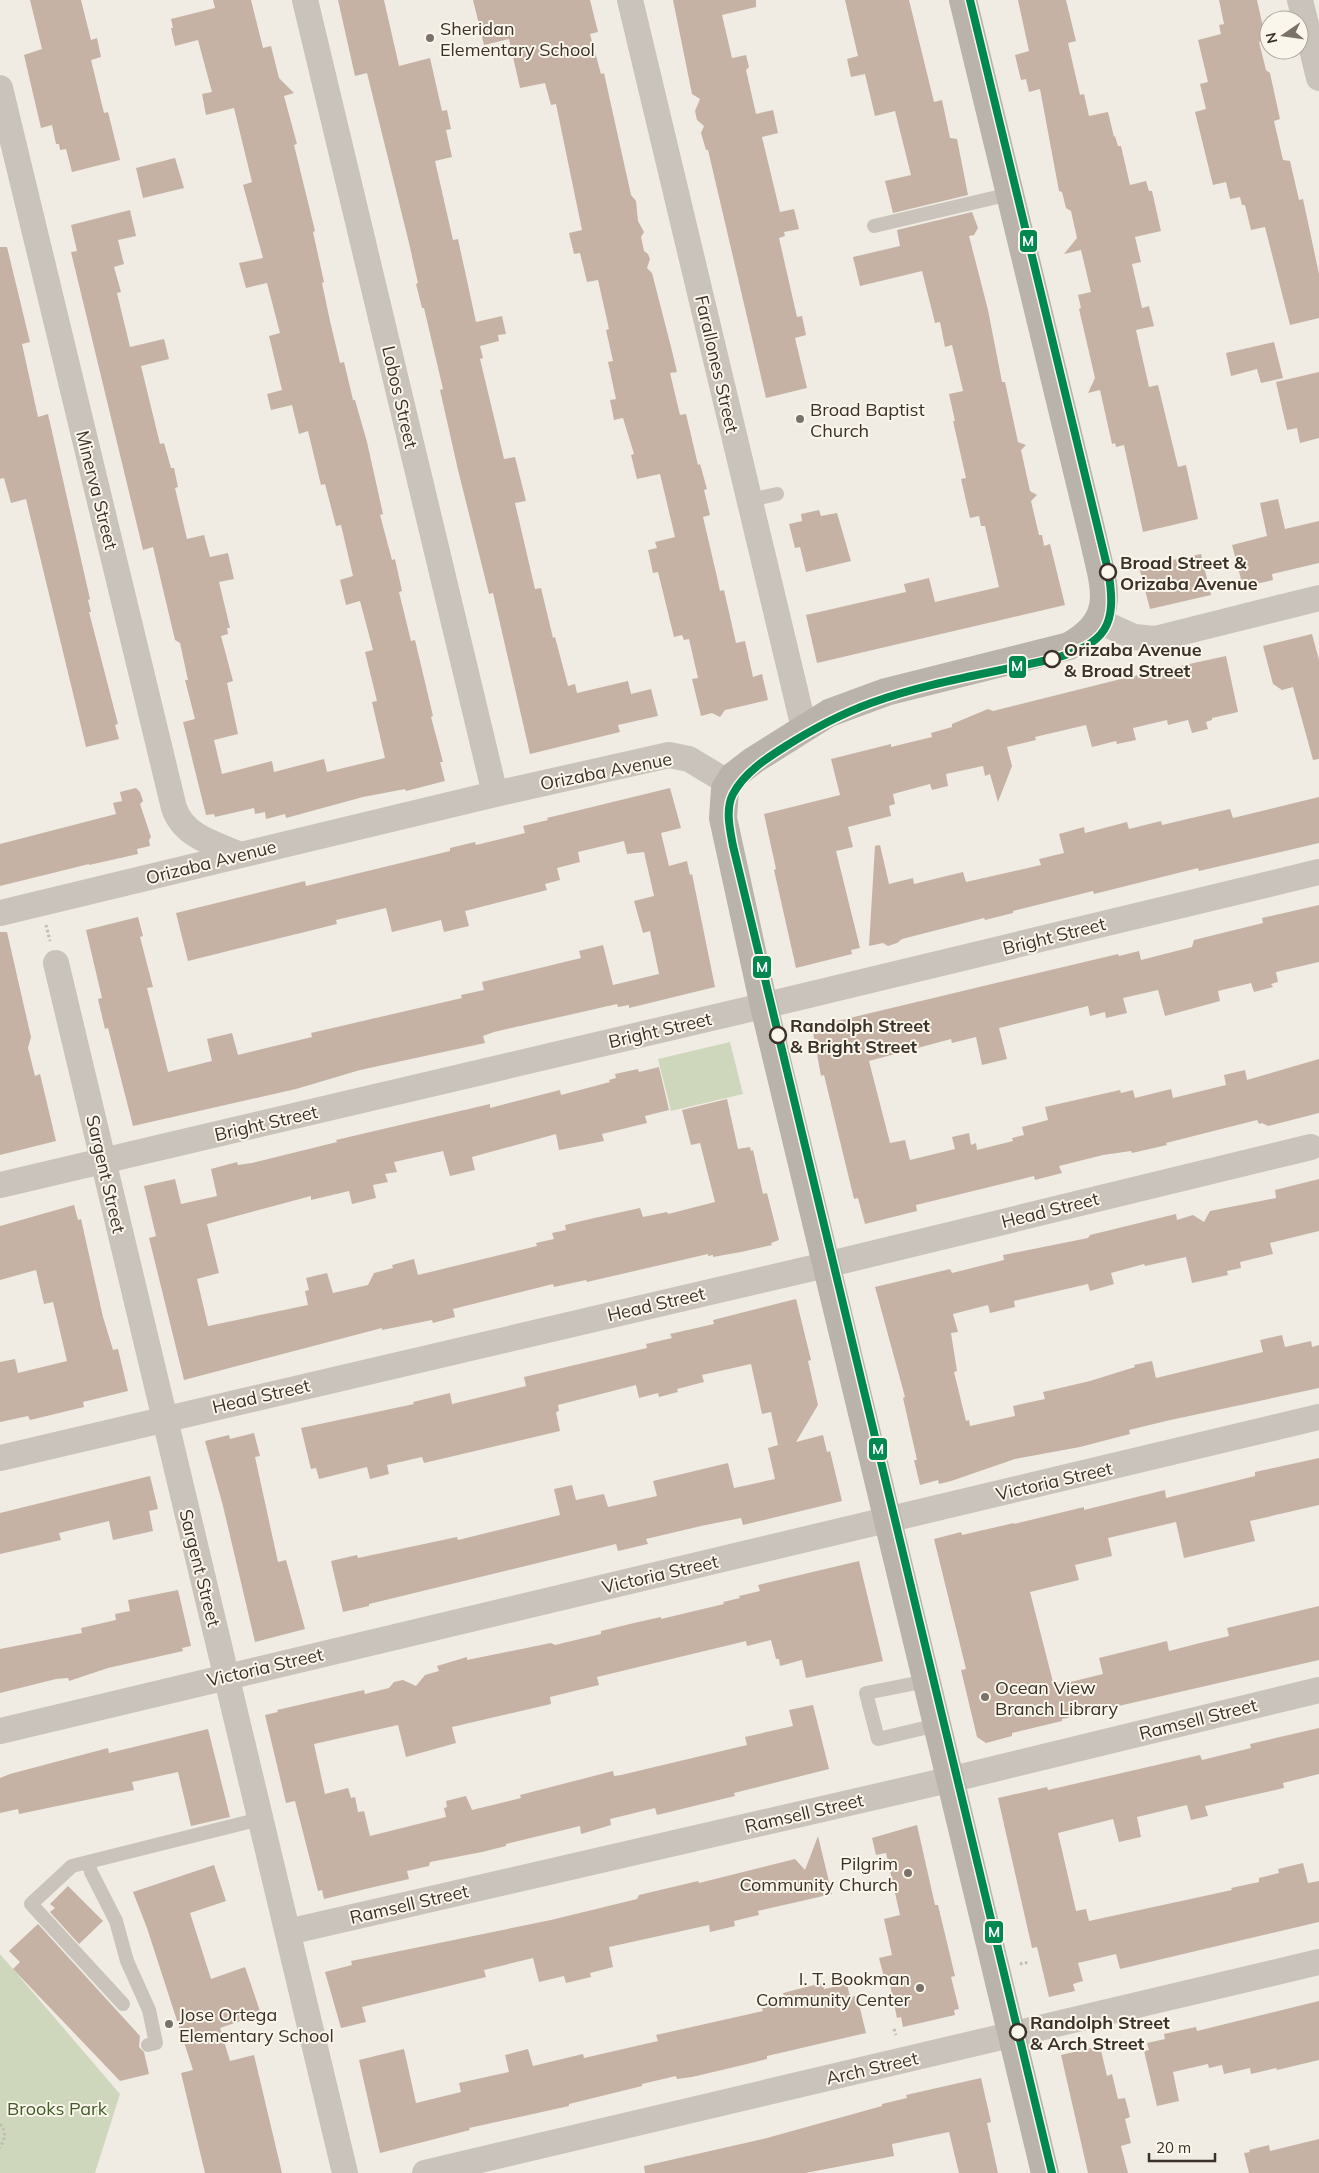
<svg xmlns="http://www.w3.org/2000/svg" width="1319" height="2173" viewBox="0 0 1319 2173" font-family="Mulish,sans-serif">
  <rect width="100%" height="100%" fill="#f0ece3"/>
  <path fill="#ced7bc" d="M730 1042 743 1094 671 1111 658 1059Z
    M0 1954 120 2094 95 2173H0Z"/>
  <path fill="#c5b2a4" d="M30 0H81L91 40 97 38 101 57 91 60 104 113 108 112 120 160 72 172 66 149 60 150 59 144H56L52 125 41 128 24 55 42 49Z
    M213 0H251L263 48 271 46 279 78 294 93 284 96 297 144 294 145 315 231 313 232 324 282 322 283 330 321 340 363 344 362 353 400H355L367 442 383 514 380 515 392 560 395 559 402 591 399 592 411 641 415 640 433 716 431 717 443 762H440L445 781 406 791 405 789 363 797 286 818 285 814 266 819 265 812 255 814 254 808 215 817 214 814 206 815 183 722 195 719 185 680H188L180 643 175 640 153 547 143 550 71 252 77 251 71 225 130 210 136 236 118 240 124 264 114 267 121 292 117 293 130 347 164 339 169 359 141 366 160 444 164 443 171 468H174L178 487 175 488 187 539 204 535 210 557 228 553 234 579 219 582 230 628H227L228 634 221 636 233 681 227 683 238 734 214 740 222 774 272 761 274 772 324 759 327 772 385 758 372 702 377 701 365 652 373 650 360 601 346 605 340 580 353 576 341 525 336 526 325 484 321 485 308 431 299 434 292 405 271 410 267 394 282 390 269 336 280 333 267 283 246 288 239 263 263 258 243 185 252 182 234 108 206 115 202 94 212 92 198 40 175 46 171 28H173L171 19 215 8Z
    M338 0H384L399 66 430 58 442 111 447 110 451 129 446 130 452 157 435 161 453 240 458 239 476 322 502 316 506 334 498 335 499 341 480 346 483 358 480 359 504 459 515 457 526 501 515 503 535 589 541 588 553 638 555 637 568 686 575 684 577 693 628 681 631 694 651 689 658 716 618 725 620 732 530 754 493 593 489 594 458 470 440 390 443 389 424 308H422L416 284 418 283 409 243 367 73 355 76Z
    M473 0H590L598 32 590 34 601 74 604 73 631 195 636 201 638 221 644 232 641 237 644 251 648 254 650 259 647 268 652 273 671 347 677 372 670 373 680 415 686 414 698 465 700 464 707 489 704 490 710 515 703 517 717 577 720 591 724 590 736 643 745 641 753 677 762 674 768 700 725 710 720 717 712 713 701 716 692 679 698 678 689 639 684 640 682 635 674 637 658 572 653 573 648 550 657 548 655 542 675 537 660 474 637 479 631 455 634 454 623 418 614 420 610 400 616 399 608 362 613 361 606 330 609 329 598 280 587 282 580 253 574 254 569 233 582 230 556 104 551 105 545 83 520 88 509 39 484 45Z
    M673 0H756V7L722 15 732 58 746 55 749 67 746 70 756 114 773 110 778 133 762 137 780 212 794 209 799 229 784 232 785 236 779 238 797 317 802 316 806 335 795 338 807 388 766 398 708 150H706L701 133 704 126 697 120 695 111 700 99 692 94Z
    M845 0H909L934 102 942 100 950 138 957 139 968 195 893 213 885 181 911 175 895 111 875 116 865 74 851 77 847 59 858 56Z
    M1018 0H1066L1076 41 1068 43 1080 95 1084 94 1089 116 1108 112 1114 137 1115 136 1118 146H1121L1130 185 1146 181 1149 191H1152L1161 231 1135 237 1141 262 1132 264 1142 308 1149 306 1154 326 1136 330 1149 387 1158 385 1178 467 1186 465 1198 519 1143 532 1124 445 1116 447 1115 443 1112 444 1100 390 1088 393 1095 378 1079 309 1081 308 1078 295 1091 292 1081 250 1064 254 1077 238 1071 211 1066 208 1062 192 1059 191 1040 89 1029 92 1026 79 1021 80 1015 55 1029 51Z
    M1219 0H1257L1265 36 1261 37 1262 41 1259 42 1266 70 1270 73 1280 119 1274 121 1283 160 1290 161 1299 200 1303 199 1319 274V318L1290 325 1265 227 1251 230 1245 205H1242L1240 197 1230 199 1226 182 1213 185 1195 112 1206 109 1200 84 1208 82 1198 40 1221 34 1219 25 1224 24Z
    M175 158 184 188 143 198 136 168Z
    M972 212 978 228 974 235 969 236 988 310 1002 382H1005L1018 442 1026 445 1021 450 1030 491 1037 495 1031 501 1039 535H1042L1044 546 1050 544 1065 605 817 663 806 615 906 592 904 584 929 578 935 602 999 587 985 526H981L979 516 970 518 961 479 966 478 953 421H955L949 394 963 391 952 345 945 347 940 322 935 323 922 271 860 286 853 257 900 246 897 230Z
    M0 247H7L30 342 22 344 38 417 48 414 90 599 88 600 91 612H89L118 724 115 725 119 739 86 747 26 499 11 503 4 478 0 479Z
    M1274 342 1283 378 1261 383 1257 369 1231 376 1226 353Z
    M1319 372V438L1300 443 1297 428 1287 430 1276 382Z
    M1278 499 1285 529 1319 521V563L1272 574 1273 580 1243 587 1232 545 1267 536 1260 503Z
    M819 510 821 516 837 513 851 561 806 572 800 547 795 548 789 524 802 521 801 514Z
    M1201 554 1211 595 1150 609 1139 567Z
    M1312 634 1319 660V759L1313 760 1293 687 1282 690 1273 684 1263 646Z
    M1226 656 1238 712 1212 718V720L1206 722 1208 729 1192 733 1188 720 1168 725 1167 720 1133 728 1136 740 1117 744 1116 741 1092 747 1086 725 1035 737 1036 740 1007 747 1012 766 998 802 990 774 985 776 983 766 946 774 948 786 932 790 930 784 893 794 895 804 889 806 891 816 848 827 853 847 836 851 860 948 851 950 852 954 796 968 774 870 776 869 764 814 840 795 831 759 891 744V747L932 737 931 733 952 727V724L988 709 993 711 1125 678Z
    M136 788 140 792 143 801 140 804 151 837 149 840 150 846 137 849 138 854 89 865V864L0 886V844L116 814 113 803 122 801 120 792Z
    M670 788 681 828 661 833 669 866 687 861 690 875 692 874 715 987 629 1008V1005L618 1007 617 1004 494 1032 483 1036 485 1043 360 1070 296 1089 133 1126 108 1028 105 1029 98 999 102 998 86 930 138 917 143 936 140 937 153 987 147 988 168 1072 212 1061 207 1039 232 1033 238 1055 312 1037 311 1033 462 998 461 995 484 990 482 982 581 958 579 951 603 945 613 985 659 974 650 931 643 933 634 901 654 896 644 852 627 854 624 841 578 852 580 862 557 868 560 880 545 884 547 890 465 911 469 926 444 932 441 920 392 932 386 908 336 920 337 924 188 961 176 913 305 881 306 886 450 851V848L475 842 476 845 525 833 523 826 548 820 547 818Z
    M1319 797V843L1199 871 1198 868 1094 894 1093 891 1013 911V913L985 920 984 918 902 939 897 943 888 946 883 943 869 946 875 846 880 845 889 884 913 878 914 884 963 872 966 882 1041 865 1039 859 1064 853 1059 834 1084 827 1085 833 1127 822 1129 829 1161 821 1162 825 1230 809 1233 818Z
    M1319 905V962L1276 972 1278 982 1271 984 1273 987 1254 992 1251 983 1218 991 1220 1001 1165 1016 1158 990 1123 998 1127 1013 1106 1018 1105 1012 1090 1016 1088 1006 999 1028 1007 1059 982 1065 976 1037 952 1043 951 1039 869 1061 890 1143 905 1140 910 1160 955 1149 952 1137 969 1133 971 1145 976 1143 977 1150 1013 1141 1012 1138 1024 1135 1022 1127 1048 1120 1045 1107 1120 1090 1121 1093 1133 1090 1135 1098 1171 1089 1173 1098 1226 1085 1224 1075 1245 1070 1247 1080 1319 1059V1113L1268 1126 1262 1123 1259 1124 1257 1120 1166 1143 1167 1145 1132 1153 1131 1151 1103 1155 1059 1166 1062 1173 1035 1180 1034 1176 916 1205 917 1211 865 1224 858 1198 854 1199 824 1075 821 1076 812 1027 1118 954 1119 956 1139 951 1141 960 1192 947 1194 940 1263 923 1262 918Z
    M0 932H7L31 1037 28 1048 35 1076 40 1074 56 1141 0 1155Z
    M659 1067 669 1110 645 1116 647 1123 602 1134 604 1141 559 1150 556 1134 472 1157 475 1170 450 1176 443 1151 394 1162 397 1172 385 1174 388 1182 373 1185 376 1198 352 1204 349 1191 311 1200V1196L207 1224 219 1273 197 1279 208 1326 308 1305 305 1291 309 1290 306 1278 327 1273 333 1293 368 1285 374 1273 393 1268 392 1265 414 1259 418 1275 537 1246 536 1243 554 1239 552 1233 566 1230 565 1225 590 1219 640 1208 643 1217 667 1212 668 1214 715 1202 700 1143 691 1145 682 1110 727 1099 738 1149 750 1147 751 1151 753 1150 763 1194 767 1193 779 1240 771 1243 772 1245 741 1252 713 1257V1255L708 1256V1254L587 1282 586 1280 554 1287 553 1284 453 1309 455 1317 433 1323 432 1320 382 1330V1328L184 1380 149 1238 156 1236 144 1186 175 1179 181 1204 217 1196 211 1169 237 1162 238 1165 252 1163 337 1142 336 1140 490 1104V1108L560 1090 561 1095 610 1082 609 1080 616 1078 615 1074 638 1069 639 1072Z
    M1319 1179V1231L1270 1243 1273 1254 1240 1262 1241 1268 1227 1271 1228 1275 1192 1283 1186 1257 1145 1266 1144 1264 1111 1273 1114 1284 1090 1291 1088 1284 1014 1301 1015 1307 990 1313 988 1305 953 1314 958 1332 951 1333 957 1371 954 1372 966 1421 969 1420 970 1426 1015 1416 1013 1406 1045 1399 1043 1392 1090 1381 1135 1367 1134 1365 1152 1361 1156 1378 1263 1352 1260 1340 1282 1335 1285 1347 1311 1341 1312 1347 1319 1345V1388L1166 1421 1129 1430 1130 1434 1080 1447 1015 1459 951 1481 939 1484 938 1480 920 1485 914 1460H917L903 1398 905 1397 875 1287 950 1269 952 1273 1004 1260 1003 1255 1088 1238 1090 1235 1176 1214 1177 1220 1193 1215 1204 1222 1210 1211 1276 1198 1275 1190Z
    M74 1205 78 1220 81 1219 103 1317 113 1350 118 1349 128 1391 83 1402 84 1407 30 1420 28 1416 0 1422V1362L15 1359 18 1373 67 1361 53 1302 44 1304 36 1270 0 1280V1226Z
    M796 1299 811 1360 808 1361 818 1405 796 1442 823 1435 827 1452 830 1451 842 1501 743 1525 741 1518 701 1526 646 1539 648 1544 618 1551 616 1544 369 1604V1606L343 1612 331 1561 357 1555 358 1558 457 1537 458 1540 560 1515 554 1489 572 1485 576 1500 604 1494 608 1507 657 1496 653 1481 728 1463 734 1488 775 1479 768 1448 778 1445 771 1412 762 1414 751 1364 702 1375 704 1382 677 1389 678 1392 659 1397 658 1393 639 1398 636 1385 558 1405 559 1411 556 1412 560 1431 424 1463 422 1457 387 1465 389 1474 370 1479 367 1467 319 1479 316 1468 311 1469 301 1428 414 1404 413 1402 450 1393 452 1404 526 1386 524 1377 647 1348 646 1344 672 1338 670 1334 714 1324 713 1320Z
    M254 1433 260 1456 255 1457 278 1562 286 1560 305 1629 255 1642 223 1506 205 1441 229 1435 230 1439Z
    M1319 1458V1505L1250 1521 1255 1541 1184 1558 1176 1522 1108 1538 1112 1556 1075 1565 1079 1580 1030 1592 1054 1686 1103 1674 1099 1658 1167 1641 1169 1651 1200 1643 1229 1636 1227 1628 1319 1606V1660L1062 1719V1721L1012 1733V1736L986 1743 977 1737 961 1670 966 1669 934 1539 961 1532 962 1535 1014 1523V1524L1084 1507V1510L1165 1490 1166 1498 1255 1476V1472Z
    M150 1476 158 1509 149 1511 153 1531 113 1540 109 1521 59 1533 61 1540 0 1554V1513Z
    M859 1561 883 1661 806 1678 802 1660 780 1666 779 1659H776L771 1640 747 1646 746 1641 597 1677 599 1685 550 1697 551 1704 452 1727 456 1743 406 1757 398 1725 314 1744 325 1794 348 1788 351 1798 355 1797 358 1812 364 1811 370 1836 446 1817 444 1808 447 1807 446 1801 466 1796 472 1810 521 1798 520 1795 613 1771 614 1776 621 1775 747 1745 745 1737 793 1726 789 1710 813 1705 829 1769 734 1793 735 1796 657 1815 655 1808 610 1819 611 1825 581 1834 580 1826 506 1844V1846L482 1852 430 1862 429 1866 407 1871 409 1879 374 1887 324 1899 322 1890 318 1891 295 1801 286 1803 265 1715 278 1712 277 1710 364 1690 365 1694 389 1688 394 1682 403 1680 416 1686 425 1675 439 1671 437 1666 467 1657V1660L551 1643 555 1645 601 1634V1631L634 1623 661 1617V1619L724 1604 723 1602 740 1598 739 1596 760 1591 758 1585Z
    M178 1590 191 1646 182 1648 183 1651 108 1668 69 1681 68 1678 56 1679 0 1693V1649L82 1633 81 1628 116 1620 115 1614 130 1611 128 1600Z
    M1319 1728V1774L1283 1783 1284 1788 1205 1806 1208 1816 1191 1820 1187 1805 1137 1817 1141 1837 1119 1842 1113 1819 1058 1833 1076 1911 1086 1909 1089 1921 1232 1890 1231 1888 1259 1882V1878L1279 1873 1278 1869 1303 1863 1308 1883 1319 1881V1922L1120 1969 1116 1954 1078 1963 1083 1981 1073 1984 1075 1991 1049 1997 1037 1947 1032 1948 998 1798 1047 1787 1048 1790 1200 1755 1202 1760 1251 1748 1250 1744Z
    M208 1729 230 1817 191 1826 178 1772 132 1782 134 1790 19 1814 18 1809 0 1813V1778L10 1774 108 1748 109 1753Z
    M917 1825 935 1905H938L955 1976 951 1977 959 2009 954 2010 955 2015 903 2027 901 2017 897 2018 889 1980 885 1981 879 1958 892 1955 884 1919 900 1915 886 1853 876 1855 872 1838Z
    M818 1836 832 1894 758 1911 759 1915 734 1921 735 1926 710 1932 709 1925 609 1947 613 1967 590 1973 591 1977 566 1983 564 1976 539 1982 533 1958 484 1970 486 1977 362 2007 366 2022 341 2028 325 1972 352 1965 351 1961 551 1920 637 1899 639 1895 698 1881 699 1883 795 1859 805 1870Z
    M214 1865 226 1901 190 1913 211 1979 245 1967 261 2014 220 2028 230 2061 254 2055 282 2173H205L181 2073 193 2070 147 1928 133 1892Z
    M68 1886 103 1921 79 1944 50 1912 55 1908 50 1904Z
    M38 1924 140 2036 139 2047 144 2052 149 2074 120 2081 13 1969 20 1962 9 1951Z
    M822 1983 824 1989 847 1984 850 1997 857 1996 866 2033 767 2056V2059L743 2065 692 2077 677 2079 676 2076 642 2084V2086L569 2104V2106L469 2128 470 2130 380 2153 359 2060 404 2049 416 2103 461 2092 459 2083 509 2072 505 2055 528 2049 533 2066 583 2054 584 2058 658 2041 656 2035 763 2011 761 2005 785 1999 783 1993Z
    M1319 2001V2060L1277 2070 1276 2068 1251 2074 1250 2068 1224 2074 1222 2065 1209 2068 1208 2064 1173 2072 1179 2101 1157 2106 1144 2051 1149 2050 1147 2043 1165 2039 1164 2034 1196 2027 1197 2031Z
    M1100 2046 1107 2076 1112 2074 1118 2099 1125 2098 1130 2117 1125 2119 1131 2143 1121 2146 1128 2173H1088L1061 2055Z
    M981 2078 991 2122 987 2123 998 2173H959L949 2132 892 2144 894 2156 805 2173H645L644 2166 767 2138 882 2106V2104L907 2098 906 2095Z
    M1319 2139V2173H1249L1244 2153 1250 2152 1249 2150 1269 2145 1270 2151Z"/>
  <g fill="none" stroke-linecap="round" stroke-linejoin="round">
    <path stroke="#c1bcb4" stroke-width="3" stroke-dasharray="2.5 2.5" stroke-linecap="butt" d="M46 925 50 941
      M1020 1964 1029 1962
      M894 2029 896 2035
      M0 2124C8 2133 4 2139 0 2148"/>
    <path stroke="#c9c3bb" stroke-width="14" d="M874 226 1010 194
      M750 500 777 494
      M927 1681 866 1693 878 1739 937 1725
      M88 1862 91 1872 116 1921 127 1961 149 2010 156 2043 148 2045
      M123 2004 31 1904 72 1866 260 1819"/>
    <path stroke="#c9c3bb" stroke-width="26" d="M305 0 495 794
      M630 0 804 728
      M1300 0 1319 78
      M0 88 174 808C184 837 215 844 241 855
      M1099 621 1134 637 1155 639 1319 598
      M0 913 495 794 669 755 689 759 727 782
      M56 963 345 2173
      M0 1185 771 1004 1319 872
      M0 1458 834 1263 1311 1147
      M0 1731 1319 1417
      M288 1932 957 1778 1319 1690
      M425 2173 1319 1962"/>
    <path stroke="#b9b3ac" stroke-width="28" d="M963 0 1093 537C1103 585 1120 618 1069 646L886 692 829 713 754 760 733 776 725 789 723 818 764 1006 1045 2173"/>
    <g stroke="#fbf6eb" stroke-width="11">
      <path id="rail-1" d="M970 0 1108 570C1118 626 1106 644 1052 659 992 673 929 682 871 703 841 714 813 729 786 746 767 758 744 773 733 794 725 809 730 830 733 846L1052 2173"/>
    </g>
    <use href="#rail-1" stroke="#008851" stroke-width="8"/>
  </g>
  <g fill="#7a726a" stroke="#fbf6eb" stroke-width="2">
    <circle cx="430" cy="38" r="5"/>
    <circle cx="800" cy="419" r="5"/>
    <circle cx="985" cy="1697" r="5"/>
    <circle cx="908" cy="1873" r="5"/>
    <circle cx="920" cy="1988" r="5"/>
    <circle cx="169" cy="2024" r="5"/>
  </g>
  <g fill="#fbf6eb" stroke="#3a3129" stroke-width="2.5">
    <circle cx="1108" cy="572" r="8"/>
    <circle cx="1052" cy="659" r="8"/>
    <circle cx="778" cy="1035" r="8"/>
    <circle cx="1018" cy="2032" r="8"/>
  </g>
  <g text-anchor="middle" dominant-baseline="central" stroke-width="4" stroke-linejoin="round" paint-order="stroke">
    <g font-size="18" fill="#3a3129" stroke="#fbf6eb" text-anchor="start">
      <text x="440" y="28">Sheridan<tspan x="440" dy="21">Elementary School</tspan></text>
      <text x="810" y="409">Broad Baptist<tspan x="810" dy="21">Church</tspan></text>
      <text x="995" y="1687">Ocean View<tspan x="995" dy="21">Branch Library</tspan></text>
      <text x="898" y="1863" text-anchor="end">Pilgrim<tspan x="898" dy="21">Community Church</tspan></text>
      <text x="910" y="1978" text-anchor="end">I. T. Bookman<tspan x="910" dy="21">Community Center</tspan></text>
      <text x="179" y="2014">Jose Ortega<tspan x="179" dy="21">Elementary School</tspan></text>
    </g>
    <g font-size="18" fill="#3a3129" stroke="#fbf6eb">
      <text transform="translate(717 364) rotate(77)">Farallones Street</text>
      <text transform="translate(400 397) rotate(77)">Lobos Street</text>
      <text transform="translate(97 490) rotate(76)">Minerva Street</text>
      <text transform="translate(606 771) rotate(-11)">Orizaba Avenue</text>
      <text transform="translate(211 862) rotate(-14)">Orizaba Avenue</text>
      <text transform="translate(1054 936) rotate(-14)">Bright Street</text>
      <text transform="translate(660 1030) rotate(-13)">Bright Street</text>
      <text transform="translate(266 1123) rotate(-13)">Bright Street</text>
      <text transform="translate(106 1174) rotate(77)">Sargent Street</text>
      <text transform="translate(1050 1210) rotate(-14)">Head Street</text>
      <text transform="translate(656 1304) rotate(-13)">Head Street</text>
      <text transform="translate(261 1396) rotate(-13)">Head Street</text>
      <text transform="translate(1054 1481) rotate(-13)">Victoria Street</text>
      <text transform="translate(200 1568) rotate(76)">Sargent Street</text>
      <text transform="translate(660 1574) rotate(-13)">Victoria Street</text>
      <text transform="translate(265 1667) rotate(-13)">Victoria Street</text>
      <text transform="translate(1198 1719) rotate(-14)">Ramsell Street</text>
      <text transform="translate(804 1813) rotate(-13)">Ramsell Street</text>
      <text transform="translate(409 1904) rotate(-13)">Ramsell Street</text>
      <text transform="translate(872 2068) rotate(-13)">Arch Street</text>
    </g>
    <g font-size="18" font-weight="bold" fill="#3a3129" stroke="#fbf6eb" text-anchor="start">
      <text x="1120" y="562">Broad Street &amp;<tspan x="1120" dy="21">Orizaba Avenue</tspan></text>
      <text x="1064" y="649">Orizaba Avenue<tspan x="1064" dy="21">&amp; Broad Street</tspan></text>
      <text x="790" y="1025">Randolph Street<tspan x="790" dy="21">&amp; Bright Street</tspan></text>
      <text x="1030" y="2022">Randolph Street<tspan x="1030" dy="21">&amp; Arch Street</tspan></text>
    </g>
    <g font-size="18" fill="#425b2b" stroke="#fbf6eb">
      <text x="57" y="2108">Brooks Park</text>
    </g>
  </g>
  <g stroke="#fbf6eb" stroke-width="2">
    <rect x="1019" y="229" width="19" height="24" rx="5" fill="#008851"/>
    <rect x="1008" y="655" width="19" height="24" rx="5" fill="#008851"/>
    <rect x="752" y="955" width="20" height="24" rx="5" fill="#008851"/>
    <rect x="868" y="1437" width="20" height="24" rx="5" fill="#008851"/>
    <rect x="984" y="1920" width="20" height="24" rx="5" fill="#008851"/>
  </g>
  <g font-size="14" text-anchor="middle" font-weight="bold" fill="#fff">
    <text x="1028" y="246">M</text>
    <text x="1017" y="671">M</text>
    <text x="762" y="972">M</text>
    <text x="878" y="1454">M</text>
    <text x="994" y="1937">M</text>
  </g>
  <g transform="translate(1284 35) rotate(257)"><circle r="24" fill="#fbf6eb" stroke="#aea79d"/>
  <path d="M0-4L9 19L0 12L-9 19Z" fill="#7a726a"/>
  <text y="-8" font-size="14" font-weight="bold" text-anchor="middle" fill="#3a3129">N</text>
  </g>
  <path d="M1149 2153v8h66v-8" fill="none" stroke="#3a3129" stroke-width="2.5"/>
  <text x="1156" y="2153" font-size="15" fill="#3a3129" stroke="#fbf6eb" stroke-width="4" paint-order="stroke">20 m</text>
</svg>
